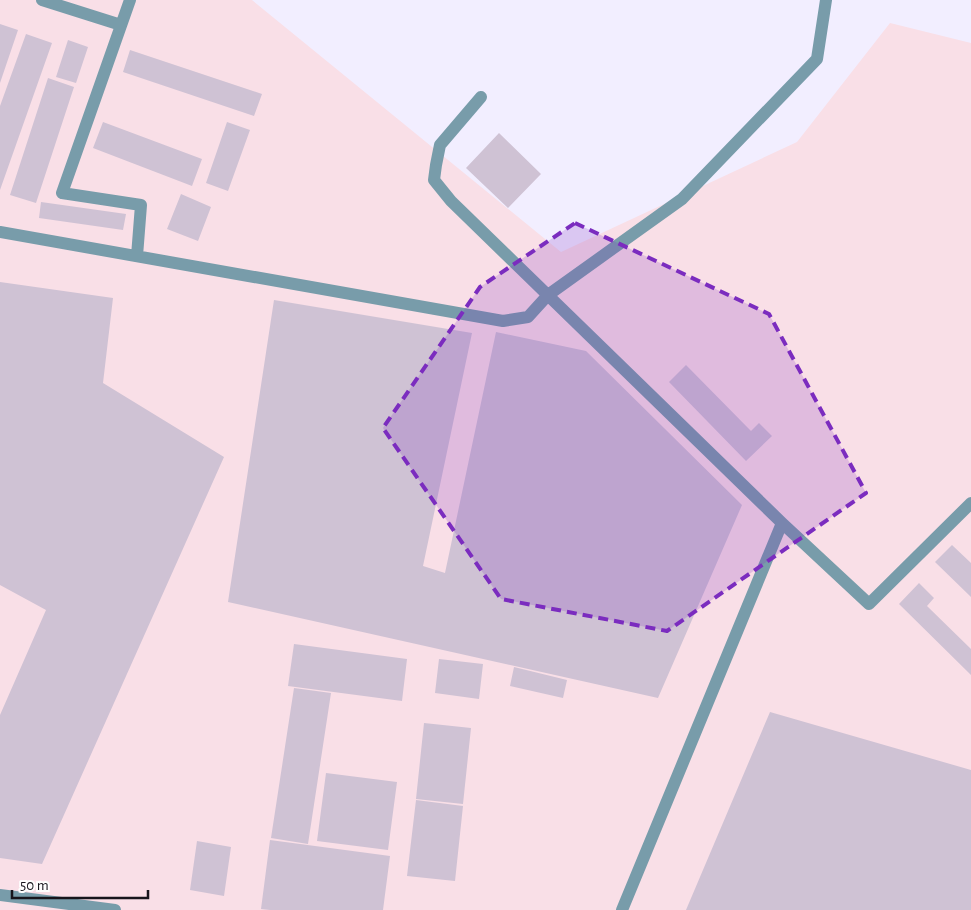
<svg xmlns="http://www.w3.org/2000/svg" width="971" height="910" viewBox="0 0 971 910" font-family="'Alegreya Sans',sans-serif">
  <rect width="100%" height="100%" fill="#f2eeff"/>
  <path fill="#f9dfe7" d="M0 0H252L561 252 797 142 890 23 971 43V910H0Z"/>
  <path fill="#cfc2d4" d="M0 24 18 30 0 83Z
    M26 34 52 43 0 190V106Z
    M68 40 88 47 76 83 56 77Z
    M130 50 262 94 254 116 123 72Z
    M48 78 74 87 36 203 10 195Z
    M103 122 202 159 192 186 93 148Z
    M227 122 250 130 228 191 206 183Z
    M499 133 541 174 508 208 466 168Z
    M181 194 211 207 198 241 167 229Z
    M41 202 126 214 123 230 39 218Z
    M0 282 113 298 103 383 224 457 42 864 0 858V715L46 610 0 585Z
    M274 300 472 333 423 566 445 573 496 332 586 351 742 505 658 698 228 602Z
    M686 365 751 431 759 423 772 436 746 461 669 382Z
    M952 545 971 563V597L935 562Z
    M919 583 934 598 927 606 971 649V675L899 604Z
    M294 644 407 659 402 701 288 686Z
    M439 659 483 664 479 699 435 693Z
    M514 667 567 680 563 698 510 686Z
    M294 688 331 693 308 844 271 838Z
    M770 712 971 770V910H686Z
    M424 723 471 728 463 804 416 799Z
    M326 773 397 782 388 850 317 841Z
    M416 800 463 806 455 881 407 876Z
    M270 840 390 856 383 910H270L261 909Z
    M197 841 231 847 224 896 190 890Z"/>
  <g fill="none" stroke-linecap="round" stroke-linejoin="round">
    <path stroke="#789caa" stroke-width="12" d="M42 0 121 25
      M130 0 62 193 141 205 137 256
      M481 97 440 145 436 165 434 180 451 201 782 523 869 604 971 503
      M0 232 503 321 528 317 548 295 682 199 817 59 826 0
      M0 895 115 910
      M622 910 782 523"/>
  </g>
  <path fill="#7b2cbf" fill-opacity="0.2" stroke="#7b2cbf" stroke-width="4" stroke-dasharray="10 6" stroke-linejoin="round" d="M575 223 769 314 866 493 667 631 501 599 383 428 480 287Z"/>
  <path d="M12 890v8h136v-8" fill="none" stroke="#17151c" stroke-width="2.5"/>
  <text x="20" y="890" font-size="15" fill="#17151c" stroke="#fefefe" stroke-width="4" paint-order="stroke">50 m</text>
</svg>
